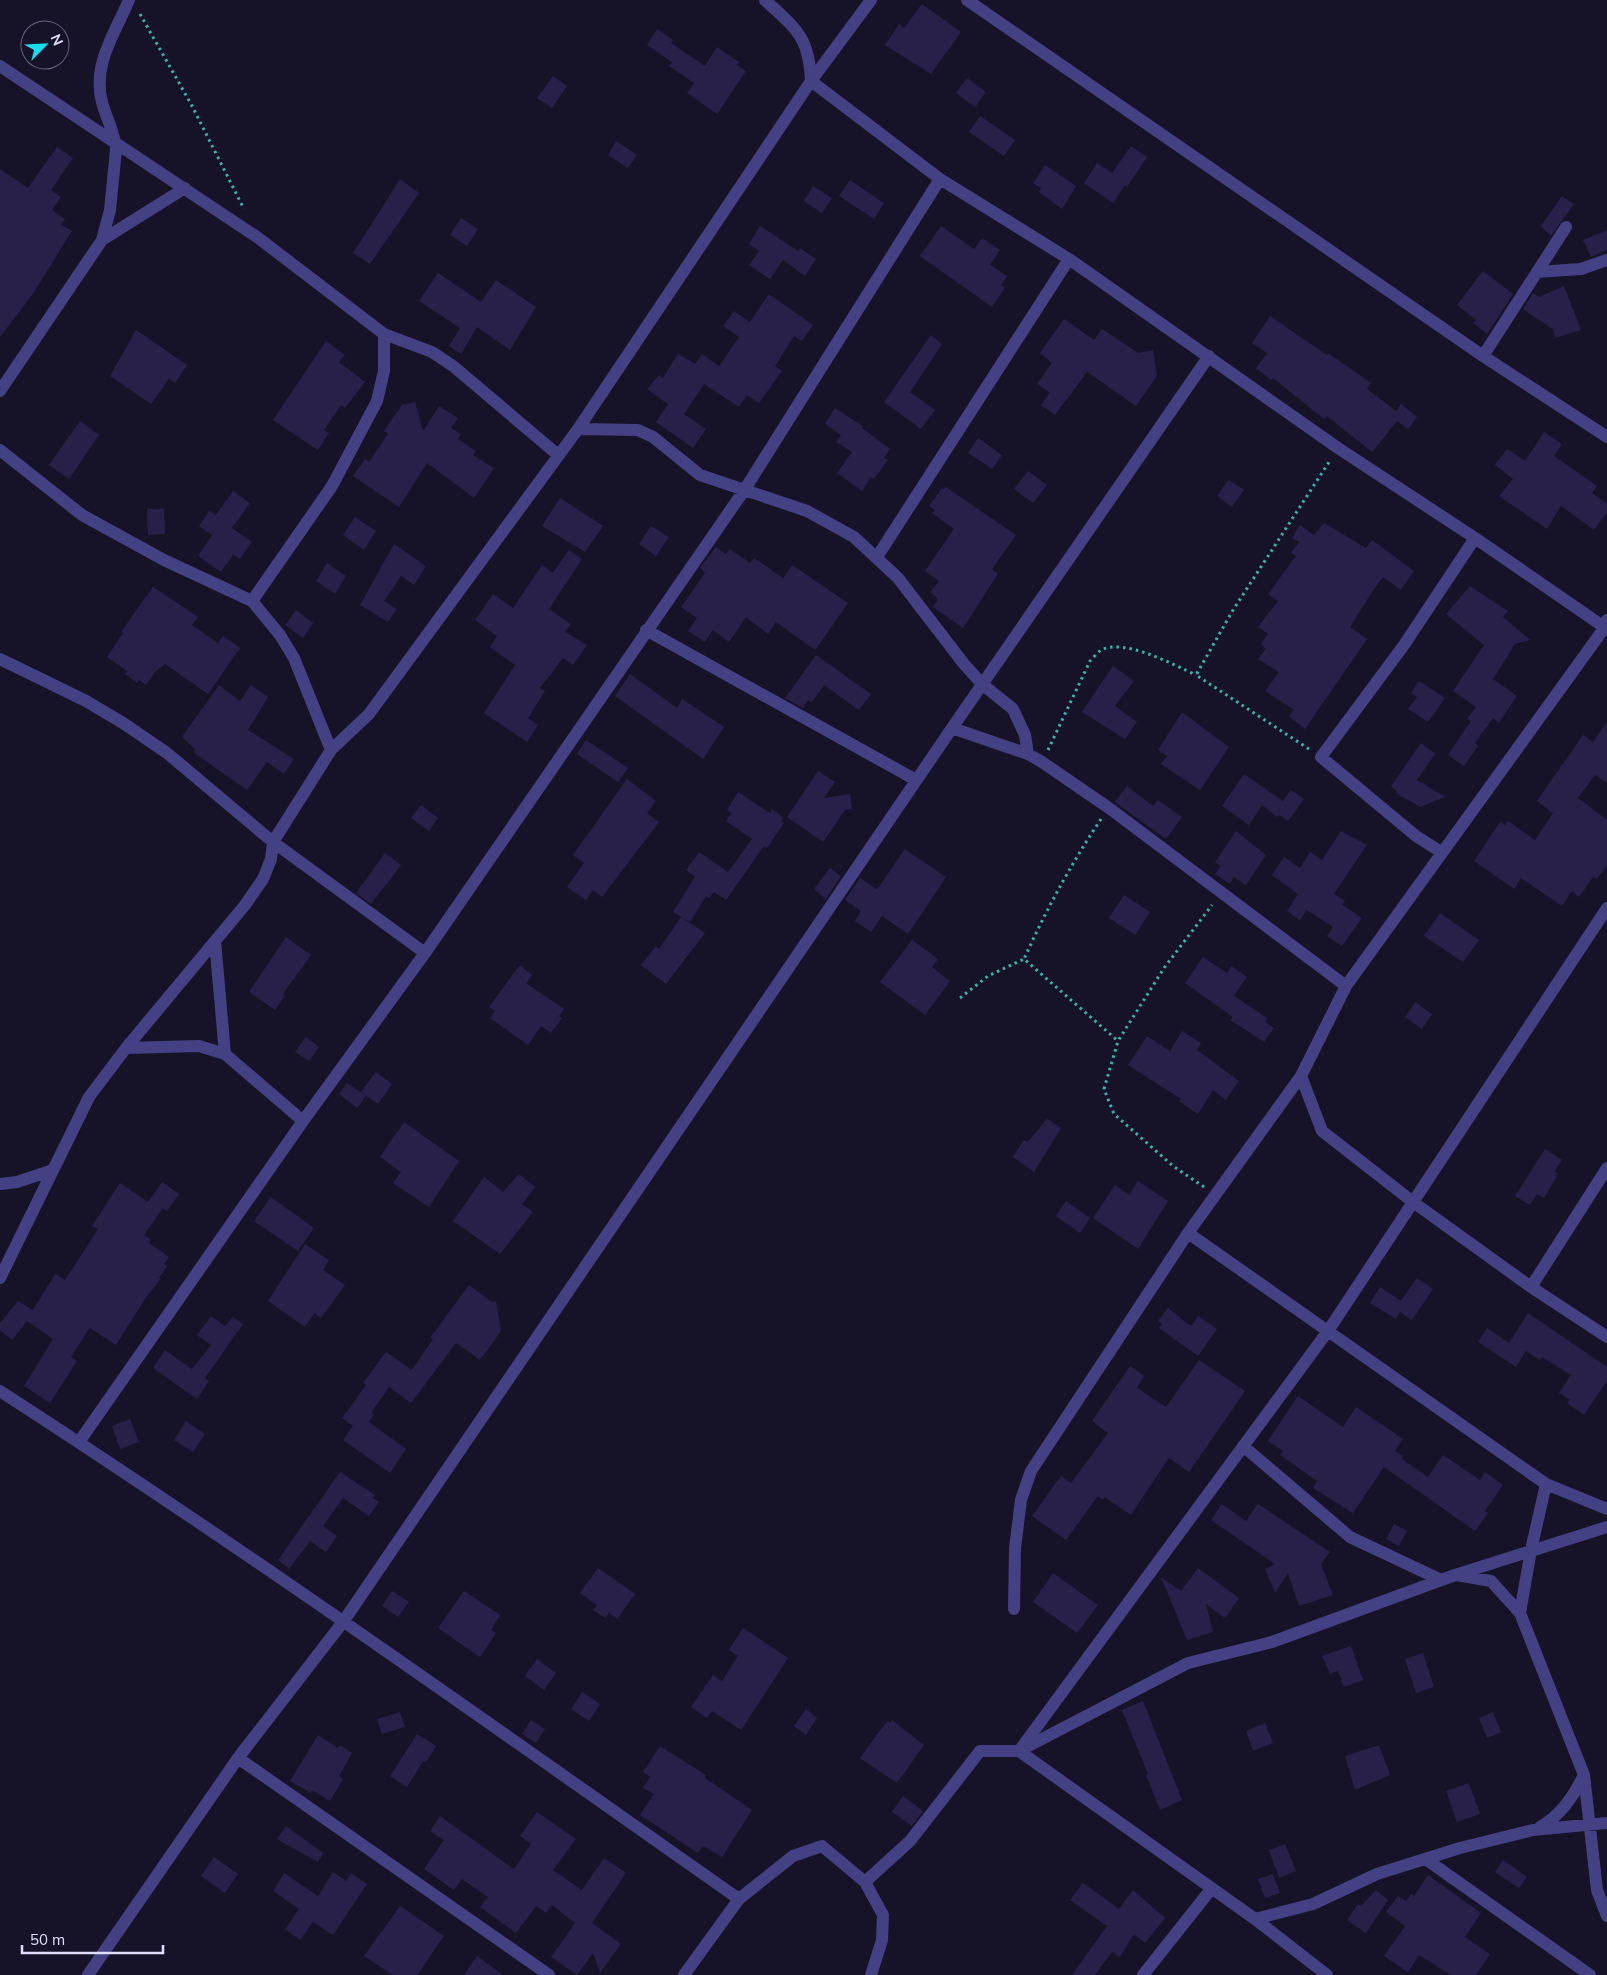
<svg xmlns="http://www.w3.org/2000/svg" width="1607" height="1975" viewBox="0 0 1607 1975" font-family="Mulish,sans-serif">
  <rect width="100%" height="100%" fill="#161329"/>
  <path fill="#282048" d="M922 4 961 32 931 74 885 45 899 24 904 28Z
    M657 29 673 40 671 43 705 66 717 47 739 62 737 65 746 71 717 114 687 93 694 83 669 66 672 62 647 45Z
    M553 76 567 86 552 108 537 98Z
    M967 78 986 92 975 107 956 93Z
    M980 116 1015 140 1004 156 969 132Z
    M616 141 637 155 628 168 608 155Z
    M1131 146 1147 157 1127 187 1125 185 1113 203 1084 183 1097 163 1112 173Z
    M57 147 73 158 51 190 61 197 52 210 65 219 61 225 72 231 32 295 0 337V169L28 188Z
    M1045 165 1076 186 1062 209 1039 192 1041 188 1033 183Z
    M400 179 419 193 370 264 353 253Z
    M850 180 884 203 874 219 839 196Z
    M813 186 832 198 822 213 804 201Z
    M1562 196 1574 204 1551 236 1541 226Z
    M461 218 478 229 467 246 450 235Z
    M760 226 798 251 800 248 816 259 805 276 783 260 770 279 749 265 759 251 749 244Z
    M941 226 974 249 982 238 1000 250 990 265 1007 276 1001 285 1005 288 992 307 920 256Z
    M1607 230V250L1591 257 1583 240Z
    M1483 271 1513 294 1487 334 1473 323 1476 320 1457 305Z
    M438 273 481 302 496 280 536 307 510 350 477 327 461 354 449 346 460 328 419 301Z
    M1564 286 1581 330 1555 338 1553 329 1523 309 1533 293 1539 297Z
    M769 294 813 325 802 341 794 336 775 366 782 371 759 403 747 395 739 407 704 384 684 414 706 429 693 448 656 422 668 404 647 389 659 375 663 378 678 354 695 364 702 354 719 366 739 337 723 326 734 311 750 322Z
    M1270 316 1327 355 1328 353 1371 383 1367 389 1396 411 1401 404 1417 417 1408 429 1397 421 1372 452 1327 416 1324 419 1273 378 1271 380 1256 368 1267 353 1252 343Z
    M1064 319 1094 340 1102 329 1138 353 1153 350 1157 376 1136 406 1087 372 1055 415 1041 405 1050 393 1037 384 1052 363 1040 353Z
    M136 330 187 365 175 383 169 379 151 404 110 376Z
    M931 335 942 344 910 392 935 410 921 429 884 402Z
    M326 341 345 355 339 362 365 382 345 408 341 405 324 430 329 433 318 450 273 420Z
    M415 402 423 431 439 406 458 418 451 428 461 434 458 439 476 451 473 455 494 468 474 498 427 463 399 507 353 476 365 459 369 462 388 434 384 431 402 405Z
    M835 408 863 426 862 428 890 449 884 458 888 460 874 479 871 477 862 491 837 473 852 452 836 442 841 435 825 424Z
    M80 421 99 435 69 479 49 465Z
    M1544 432 1562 444 1554 456 1597 486 1592 493 1607 504V512L1594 530 1561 506 1547 529 1499 496 1513 479 1495 465 1507 449 1525 461Z
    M978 438 1002 455 992 469 968 453Z
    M1028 471 1047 485 1033 503 1014 489Z
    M1228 480 1244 490 1232 507 1217 496Z
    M946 487 1016 535 992 569 998 574 963 628 933 607 938 599 930 592 939 581 925 571 954 529 932 513 935 510 929 506 942 488 944 489Z
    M233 491 250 503 232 528 252 542 240 559 233 555 221 572 198 556 212 535 199 526 209 511 216 515Z
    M560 498 603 526 585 552 542 526Z
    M147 509H164L165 534 148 535Z
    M355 517 376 531 364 550 343 535Z
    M1324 523 1366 548 1372 540 1414 571 1401 590 1383 577 1372 592 1350 627 1367 639 1305 729 1289 716 1294 710 1265 691 1279 672 1258 659 1266 649 1261 644 1268 634 1258 627 1278 601 1268 594 1296 556 1291 553 1299 542 1292 538 1300 525 1314 535Z
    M651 526 669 537 656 556 639 544Z
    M394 544 426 566 414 585 401 576 384 601 397 609 388 622 360 605Z
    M716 547 726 554 730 549 750 563 754 558 783 578 792 565 848 603 815 650 776 622 768 634 746 617 729 642 713 630 705 642 688 631 697 618 681 607 705 573 700 568Z
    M569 550 582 559 549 609 571 624 565 632 587 645 573 665 563 658 540 688 545 691 528 718 538 725 527 742 484 713 515 665 490 647 497 636 475 620 493 594 513 608 542 565 553 573Z
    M327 563 346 576 335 594 316 581Z
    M1470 586 1508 611 1503 617 1530 640 1515 644 1493 679 1517 696 1499 723 1493 718 1475 743 1478 746 1464 766 1448 755 1471 721 1467 719 1476 707 1453 691 1484 645 1446 614Z
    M153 587 198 617 192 625 218 643 223 636 240 648 208 694 165 664 155 672 146 685 139 680 137 683 125 674 127 671 107 657 123 633 121 632Z
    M296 610 313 623 303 638 285 625Z
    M816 655 871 694 859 710 824 685 812 702 808 700 803 708 785 698Z
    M1113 666 1134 681 1115 706 1137 722 1125 739 1082 712Z
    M630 674 677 708 682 699 724 727 703 759 615 696Z
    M1419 681 1445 698 1428 722 1408 709 1417 697 1411 693Z
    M219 685 240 701 251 685 268 697 248 730 294 759 284 774 267 762 247 790 193 752 195 749 182 737Z
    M1182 712 1229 747 1200 790 1161 764 1167 756 1158 750Z
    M1607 722V783L1595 775 1578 798 1607 820V865L1597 879 1593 877 1579 897 1572 891 1562 906 1521 878 1514 889 1474 861 1500 822 1505 825 1508 821 1535 840 1553 813 1537 801 1583 735 1593 742Z
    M586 740 628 768 618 782 577 754Z
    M1421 743 1435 754 1417 780 1445 797 1420 807 1396 793 1397 791 1391 786Z
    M818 771 835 782 824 798 850 794 852 809 845 810 823 842 787 817Z
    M1244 774 1283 801 1291 790 1304 799 1288 821 1279 815 1277 817 1262 805 1249 825 1222 806Z
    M627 779 656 801 647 813 659 822 602 897 593 890 586 900 567 887 584 863 573 855Z
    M1127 786 1153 806 1158 800 1182 817 1166 839 1115 802Z
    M738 792 770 813 772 809 783 817 781 821 784 823 767 848 764 846 726 900 714 892 709 898 706 896 690 922 673 912 695 877 686 870 699 852 728 872 752 839 726 821 731 813 727 810Z
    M421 805 438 818 429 831 411 818Z
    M1236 831 1266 855 1246 885 1234 877 1230 884 1215 874 1221 866 1215 862Z
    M1341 831 1367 845 1334 894 1345 901 1342 905 1362 918 1342 946 1327 936 1333 927 1307 910 1300 920 1287 911 1298 894 1272 875 1284 857 1300 868 1310 852 1322 860Z
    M905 849 946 877 908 934 882 916 871 932 855 921 861 911 845 900 860 878 876 889 878 888Z
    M385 853 401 865 371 904 356 893Z
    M830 868 841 876 826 899 814 889Z
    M1124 895 1150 912 1135 935 1109 918Z
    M1440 913 1479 940 1463 962 1424 936Z
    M681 917 705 933 666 984 641 965 656 946 659 949Z
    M286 937 311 955 283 994 285 996 275 1010 249 992Z
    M912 940 938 959 932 967 950 981 925 1015 880 982Z
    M1203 957 1227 973 1231 966 1247 977 1234 996 1267 1018 1265 1022 1274 1028 1264 1042 1230 1020 1233 1017 1185 983Z
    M520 965 532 975 526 983 564 1009 559 1016 562 1018 551 1033 541 1026 528 1045 490 1018 495 1011 489 1007Z
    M1415 1002 1432 1014 1422 1029 1405 1017Z
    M1182 1031 1201 1043 1197 1050 1239 1081 1226 1100 1213 1090 1198 1114 1179 1101 1181 1099 1128 1065 1147 1036 1170 1051Z
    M306 1037 319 1047 309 1061 295 1052Z
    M376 1072 392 1084 378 1104 361 1092Z
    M347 1083 366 1096 357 1108 339 1094Z
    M1047 1119 1061 1128 1034 1172 1013 1157 1024 1140 1028 1142Z
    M404 1122 459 1161 429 1207 393 1183 401 1172 380 1157Z
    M1545 1149 1562 1160 1554 1172 1558 1174 1544 1198 1537 1194 1530 1205 1515 1196Z
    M519 1174 535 1187 522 1204 533 1212 500 1254 453 1221 484 1177 503 1192Z
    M1138 1181 1168 1201 1138 1249 1093 1218 1115 1185 1129 1195Z
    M162 1182 179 1194 167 1211 163 1208 144 1235 151 1240 149 1243 169 1257 164 1264 167 1266 159 1278 161 1279 146 1297 116 1345 90 1328 87 1332 71 1357 77 1361 50 1403 24 1386 53 1339 27 1321 12 1340 0 1330V1323L18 1301 33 1310 55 1274 65 1280 98 1229 92 1226 120 1183 148 1202Z
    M271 1197 314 1228 298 1251 254 1221Z
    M1066 1201 1090 1218 1080 1233 1056 1216Z
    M305 1244 329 1260 323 1270 345 1285 321 1318 314 1313 305 1327 268 1301Z
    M1417 1278 1433 1289 1412 1320 1400 1312 1396 1319 1370 1303 1380 1287 1401 1301Z
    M469 1285 492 1302 496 1301 501 1331 480 1360 456 1343 411 1403 389 1387 371 1413 374 1414 369 1422 406 1449 390 1473 343 1440 353 1426 342 1418 366 1385 363 1383 386 1352 412 1370 433 1339 430 1338Z
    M1168 1308 1189 1325H1192L1198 1316 1217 1329 1198 1356 1159 1328 1162 1324 1158 1321Z
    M1528 1313 1607 1367V1381L1584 1415 1567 1403 1570 1400 1559 1393 1571 1375 1542 1357 1540 1360 1526 1351 1516 1367 1478 1342 1487 1328 1509 1343Z
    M211 1316 225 1326 233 1317 243 1324 205 1378 209 1381 197 1399 153 1368 165 1350 192 1369 211 1345 197 1335Z
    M1199 1360 1245 1391 1189 1472 1169 1458 1131 1515 1105 1497 1103 1500 1098 1496 1066 1540 1032 1516 1061 1476 1071 1483 1108 1433 1092 1421 1130 1366 1144 1376 1137 1388 1166 1407Z
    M1298 1396 1343 1427 1356 1407 1403 1439 1395 1451 1403 1456 1402 1459 1428 1477 1443 1455 1480 1480 1485 1472 1503 1485 1485 1511 1488 1513 1475 1531 1384 1467 1353 1513 1313 1488 1317 1481 1280 1455 1283 1451 1268 1441Z
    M130 1419 139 1442 120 1449 112 1426Z
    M186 1421 205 1434 193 1452 174 1440Z
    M340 1472 375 1495 373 1498 379 1502 369 1516 343 1498 323 1526 337 1536 326 1552 310 1541 289 1569 278 1560Z
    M1222 1504 1246 1521 1258 1504 1330 1552 1321 1564 1333 1595 1299 1606 1288 1573 1275 1593 1265 1569 1275 1564 1211 1520Z
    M1394 1524 1407 1531 1399 1546 1386 1539Z
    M598 1568 635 1594 617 1619 609 1613 605 1618 593 1610 597 1605 580 1593Z
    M1198 1568 1239 1598 1225 1618 1206 1604 1213 1632 1187 1640 1161 1577 1181 1591Z
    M1053 1573 1098 1605 1077 1633 1033 1602Z
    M392 1591 409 1602 398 1617 382 1606Z
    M464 1591 500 1615 491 1630 496 1633 480 1657 438 1628Z
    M743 1628 788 1658 741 1730 712 1711 707 1718 691 1707 713 1675 722 1681 738 1656 729 1650Z
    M1351 1646 1363 1680 1344 1687 1338 1671 1330 1674 1322 1656Z
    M1423 1653 1434 1687 1416 1693 1405 1659Z
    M537 1659 556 1673 544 1690 525 1676Z
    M582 1692 600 1704 589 1721 571 1709Z
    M1143 1701 1182 1800 1160 1810 1146 1775 1148 1774 1122 1710Z
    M806 1709 817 1718 806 1735 794 1726Z
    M400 1712 405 1727 382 1734 377 1719Z
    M1493 1712 1501 1732 1487 1738 1479 1718Z
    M531 1720 545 1729 536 1743 522 1734Z
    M892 1720 924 1745 897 1783 860 1758 887 1721 890 1723Z
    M1265 1723 1273 1743 1253 1751 1246 1731Z
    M417 1734 436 1746 426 1762 423 1761 407 1787 390 1776Z
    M318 1735 338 1748 340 1745 352 1753 339 1776 343 1779 330 1801 312 1790 311 1793 290 1781Z
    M1379 1745 1390 1775 1355 1790 1345 1756Z
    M660 1746 706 1775 705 1778 752 1810 722 1857 703 1846 698 1853 640 1815 654 1794 643 1788 650 1777 643 1772Z
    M1469 1783 1480 1814 1457 1822 1446 1791Z
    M903 1796 923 1811 912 1826 892 1812Z
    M537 1812 576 1839 553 1870 582 1890 604 1858 626 1873 592 1923 621 1944 600 1973 593 1953 577 1975 551 1957 575 1923 552 1905 546 1913 536 1906 516 1933 480 1907 488 1897 462 1879 454 1890 424 1869 444 1840 430 1831 440 1816 514 1869 531 1844 520 1836Z
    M286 1826 323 1853 318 1862 277 1839Z
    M1285 1844 1296 1871 1279 1878 1269 1850Z
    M214 1857 238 1874 225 1893 201 1876Z
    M1503 1860 1527 1877 1519 1888 1495 1872Z
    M333 1872 346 1881 351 1873 367 1884 333 1935 313 1922 300 1940 285 1929 299 1909 273 1891 284 1873 318 1896Z
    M1273 1874 1280 1893 1265 1898 1258 1879Z
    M1428 1875 1481 1913 1465 1937 1490 1954 1476 1975H1451L1419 1955 1408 1972 1384 1956 1405 1926 1386 1912 1398 1896 1406 1901 1411 1894 1414 1896Z
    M1083 1883 1119 1909 1133 1890 1165 1918 1145 1943 1134 1934 1120 1957 1112 1952 1095 1975H1072L1107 1926 1070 1900Z
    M1376 1890 1388 1900 1366 1933 1347 1920 1358 1904 1361 1906Z
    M400 1906 444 1936 417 1975H393L364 1956Z
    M477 1956 503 1975H464Z"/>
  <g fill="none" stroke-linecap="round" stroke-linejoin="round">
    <path stroke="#3ab3aa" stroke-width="3" stroke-dasharray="2.5 4" stroke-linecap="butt" d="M140 14 191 104 244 209
      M1309 749 1196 675 1233 610 1331 459
      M1048 750 1090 661C1093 658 1097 653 1101 650 1125 638 1174 665 1196 675
      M1101 819C1071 864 1046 910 1024 959L1118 1041
      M960 998 988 976 1024 959
      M1204 1187 1173 1166 1114 1114 1104 1089 1118 1041 1164 968 1212 905"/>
    <path stroke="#434184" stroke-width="12" d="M765 0C796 29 809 36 811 81L940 179 1069 259 1338 448 1475 538 1607 629
      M967 0 1483 356 1607 437
      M0 66 257 237 384 334 432 352 453 366 557 454
      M102 240 110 210 116 150C115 133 106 118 102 102 92 65 115 33 129 0
      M1537 272 1581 269 1607 260
      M1483 356 1566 227
      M0 391 102 240 185 188
      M578 429 638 430 653 437 700 475 807 511 854 537 898 578 964 664 982 684 1013 709 1025 735 1028 754
      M0 450 82 515 164 560 252 601
      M877 557 1069 259
      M646 630 916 780
      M0 659 86 701 123 723 167 753 273 842 425 953
      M952 728 1209 356
      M331 750 294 658 280 635 252 601 332 486 377 401 384 371V334
      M1441 852 1416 836 1321 757 1404 645 1475 538
      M215 941 225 1054
      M126 1048 199 1046 225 1054 303 1121
      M1301 1076 1322 1131 1413 1202 1531 1287 1607 1337
      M0 1184 17 1182 53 1170
      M1188 1233 1546 1484 1607 1509
      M0 1278 89 1097 126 1048 245 905 263 879 271 859 273 842 331 750 369 714 578 429 811 81 871 0
      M1531 1287 1607 1168
      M0 1391C251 1553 494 1727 739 1899
      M79 1442 303 1121 425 953 745 489 940 179
      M1243 1446 1350 1537 1441 1580
      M1546 1484 1531 1550 1520 1613 1584 1775 1597 1890 1607 1916
      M1457 1575 1491 1581 1520 1613
      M1014 1609 1015 1548 1021 1500 1031 1471 1188 1233 1301 1076 1346 986 1605 627 1607 620
      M238 1758 549 1975
      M1540 1827C1561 1815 1573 1797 1584 1775
      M1427 1860 1590 1975
      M865 1882 883 1915 882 1940 871 1975
      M1255 1919 1313 1904 1377 1874 1460 1848 1533 1830 1607 1823
      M88 1975 238 1758 343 1622 952 728 1028 754 1042 762 1109 808 1346 986
      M684 1975 739 1899 793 1856 822 1846 865 1882 910 1841 980 1751H1019L1188 1663 1272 1642 1455 1575 1607 1527
      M1143 1975 1212 1888
      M1327 1975 1255 1919 1019 1751 1328 1331 1607 908"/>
  </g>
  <g transform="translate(45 45) rotate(66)"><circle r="24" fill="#161329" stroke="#67647d"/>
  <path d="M0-4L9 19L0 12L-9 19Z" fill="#17dcee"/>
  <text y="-8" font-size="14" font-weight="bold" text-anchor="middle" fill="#e0ddfc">N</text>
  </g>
  <path d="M22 1945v8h141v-8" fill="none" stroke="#e0ddfc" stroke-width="2.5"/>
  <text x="30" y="1945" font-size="15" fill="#e0ddfc" stroke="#161329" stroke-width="4" paint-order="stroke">50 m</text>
</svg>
